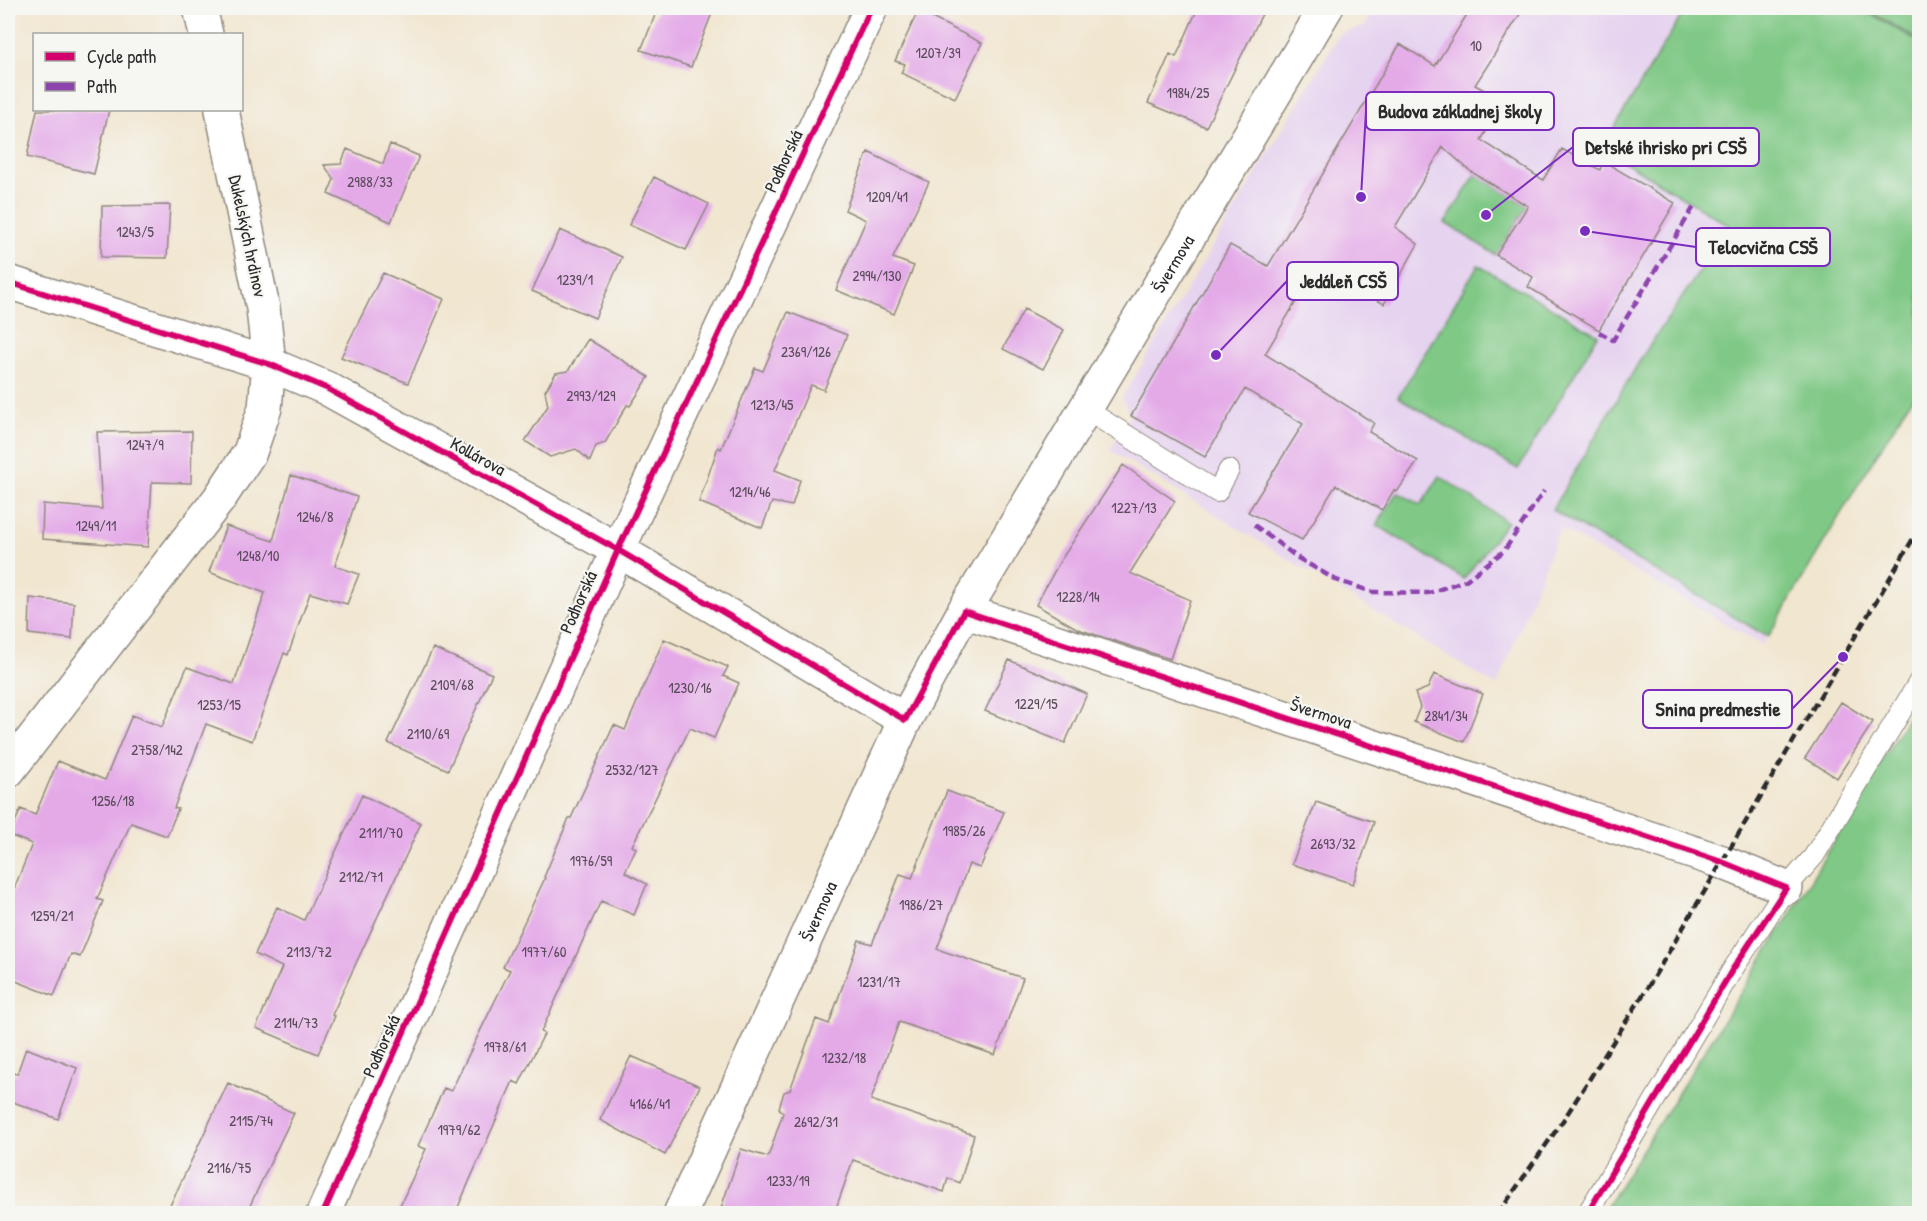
<svg xmlns="http://www.w3.org/2000/svg" width="1927" height="1221" viewBox="0 0 1927 1221" font-family="'Patrick Hand',sans-serif">
  <rect width="100%" height="100%" fill="#f6f6f2"/>
  <filter id="ink" filterUnits="userSpaceOnUse"><feTurbulence type="fractalNoise" baseFrequency=".0167" numOctaves="2"/><feDisplacementMap in="SourceGraphic" scale="12" xChannelSelector="R" yChannelSelector="G"/><feConvolveMatrix kernelMatrix="1 2 1 2 8 2 1 2 1" color-interpolation-filters="sRGB"/></filter>
  <filter id="wash" filterUnits="userSpaceOnUse"><feTurbulence type="fractalNoise" baseFrequency=".008" numOctaves="4" result="noise"/><feDisplacementMap in="SourceGraphic" scale="24" xChannelSelector="R" yChannelSelector="G"/><feGaussianBlur stdDeviation="1.35" result="paint"/><feColorMatrix in="noise" values="0 0 0 0 0 0 0 0 0 0 0 0 0 0 0 0 0 1.4 0 .05"/><feComposite in="paint" operator="in"/></filter>
  <g filter="url(#wash)">
    <rect width="100%" height="100%" fill="#f1e6d0"/>
    <path fill="#e6d3f0" d="M1376 8H1919V380L1857 479 1762 645 1560 528 1497 686 1110 450 1130 416 1122 398 1340 33 1364 27Z"/>
    <path fill="#7fc885" stroke="#557a58" stroke-width="1.5" d="M1686 8H1861L1919 42V387L1859 483 1768 637 1552 510 1642 357 1730 226 1602 148Z
      M1864 8H1919V40Z
      M1476 174 1528 206 1496 255 1445 223Z
      M1478 265 1598 335 1518 469 1398 397Z
      M1440 476 1507 522 1464 579 1377 525 1397 492 1421 505Z
      M1919 698V1213L1602 1214 1794 908Z"/>
    <g id="blocks">
      <path fill="#e4aae8" d="M658 8H714L691 67 641 50Z
        M1198 8H1265L1206 127 1148 103 1170 54 1176 57Z
        M1471 8H1524L1475 85 1488 92 1484 97 1500 108 1481 140 1543 180 1562 149 1600 170 1603 161 1675 203 1599 330 1528 287 1533 277 1496 255 1528 206 1470 171 1443 147 1395 227 1418 244 1384 304 1366 294 1363 299 1314 271 1265 354 1374 423 1369 432 1418 461 1397 492 1394 490 1382 510 1336 485 1302 540 1248 512 1303 424 1245 389 1205 457 1131 416 1230 245 1268 266 1400 44 1435 66Z
        M918 11 982 43 955 98 901 73 905 64 895 61Z
        M37 110H109L94 174 27 157Z
        M390 144 419 156 391 222 328 194 334 179 324 165 341 164 347 149 383 164Z
        M868 152 929 182 893 258 914 266 894 314 836 290 866 220 845 210Z
        M654 177 709 204 686 250 629 225Z
        M170 205 167 258 101 257 102 206Z
        M560 230 622 257 595 318 532 291Z
        M383 273 444 299 408 383 341 357Z
        M1024 309 1064 330 1043 369 1003 349Z
        M788 312 847 335 824 390 811 385 775 470 800 480 792 506 772 502 762 528 699 502 718 447 721 449 755 368 763 371Z
        M588 339 649 377 630 406 627 405 605 443 596 446 590 461 576 449 550 457 525 441 548 406 545 391 556 373 568 371Z
        M192 431 191 483 152 482 148 547 42 539 43 504 102 509 97 432Z
        M1123 465 1175 501 1130 573 1190 600 1170 659 1078 629 1036 605 1059 563Z
        M291 475 357 497 335 566 359 574 347 604 310 593 288 655 284 653 252 741 206 724 174 808 178 809 167 836 131 823 97 899 103 901 80 957 71 954 54 996 8 978V904L32 844 9 835 21 809 35 815 58 761 105 780 132 715 162 727 187 667 234 684 265 593 209 572 226 526 273 541Z
        M30 598 74 603 72 639 29 634Z
        M664 639 728 667 723 676 739 683 714 738 690 728 632 846 636 848 625 872 647 884 634 915 601 901 541 1032 544 1034 519 1084 513 1081 455 1214H396L426 1149 418 1146 444 1088 451 1091 510 970 503 967 545 878 544 877 569 818H571L614 725 625 730Z
        M433 648 492 674 448 770 388 743Z
        M1009 660 1087 694 1065 743 985 711Z
        M1434 674 1483 694 1464 742 1414 722 1420 707 1415 693 1428 688Z
        M1841 702 1873 722 1837 778 1805 758Z
        M947 791 1004 812 980 868 969 864 937 949 1023 978 995 1055 899 1022 871 1100 974 1135 960 1183 948 1178 944 1192 853 1160 834 1214H719L741 1149 768 1157 783 1113 779 1108 784 1092 790 1090 816 1019 829 1024 859 940 872 944 900 874 912 878Z
        M362 795 421 823 332 1015 335 1016 318 1054 256 1028 282 967 255 954 277 907 304 920Z
        M1316 802 1374 822 1353 884 1292 864Z
        M26 1048 77 1068 58 1119 8 1100V1072L17 1074Z
        M631 1056 700 1086 665 1155 600 1120Z
        M228 1083 294 1113 273 1157 246 1214H166Z"/>
    </g>
  </g>
  <g filter="url(#ink)">
    <use href="#blocks" fill-opacity="0" stroke="#8e887e" stroke-width="1.5"/>
    <g fill="none" stroke-linecap="round" stroke-linejoin="round">
      <g stroke="#8e887e" stroke-width="22">
        <path id="lane" d="M1085 409 1217 492 1229 470
          M1587 1214 1731 972 1786 888 1814 856 1920 680"/>
      </g>
      <g stroke="#8e887e" stroke-width="36">
        <g id="street">
          <path d="M200 8 206 34"/>
          <path d="M8 282 269 364 326 388 618 550 905 720"/>
          <path d="M964 611 1722 862 1786 888"/>
          <path d="M8 771 219 499 250 452 265 408 269 364 263 308 222 110"/>
          <path d="M323 1214 618 550 871 8"/>
          <path id="s1" d="M680 1214 905 720 964 611 1326 8"/>
        </g>
      </g>
      <use href="#lane" stroke="#fff" stroke-width="20"/>
      <use href="#street" stroke="#fff" stroke-width="33"/>
      <path stroke="#2b2b2b" stroke-width="4.5" stroke-dasharray="9 4.5" stroke-linecap="butt" d="M1498 1214 1564 1119 1648 987 1920 527"/>
      <path stroke="#8e44ad" stroke-width="4.5" stroke-dasharray="9 4.5" stroke-linecap="butt" d="M1599 332 1613 340 1695 205
        M1254 525 1298 558 1336 580 1373 592 1429 593 1466 580 1504 551 1544 491"/>
      <g stroke="#f6f6f2" stroke-width="10">
        <path id="cycleway" d="M8 282 269 364 326 388 618 550 905 720 964 611 1722 862 1786 888 1731 972 1587 1214
          M323 1214 618 550 871 8"/>
      </g>
      <use href="#cycleway" stroke="#d6006c" stroke-width="6"/>
    </g>
  </g>
  <g text-anchor="middle" dominant-baseline="central" stroke-width="4.5" stroke-linejoin="round" paint-order="stroke">
    <g font-size="15" fill="#594b5a">
      <text x="1476" y="45">10</text>
      <text x="938" y="52">1207/39</text>
      <text x="1188" y="92">1984/25</text>
      <text x="370" y="181">2988/33</text>
      <text x="887" y="196">1209/41</text>
      <text x="135" y="231">1243/5</text>
      <text x="877" y="275">2994/130</text>
      <text x="575" y="279">1239/1</text>
      <text x="806" y="351">2369/126</text>
      <text x="591" y="395">2993/129</text>
      <text x="772" y="404">1213/45</text>
      <text x="145" y="444">1247/9</text>
      <text x="750" y="491">1214/46</text>
      <text x="1134" y="507">1227/13</text>
      <text x="315" y="516">1246/8</text>
      <text x="96" y="525">1249/11</text>
      <text x="258" y="555">1248/10</text>
      <text x="1078" y="596">1228/14</text>
      <text x="452" y="684">2109/68</text>
      <text x="690" y="687">1230/16</text>
      <text x="1036" y="703">1229/15</text>
      <text x="219" y="704">1253/15</text>
      <text x="1446" y="715">2841/34</text>
      <text x="428" y="733">2110/69</text>
      <text x="157" y="749">2758/142</text>
      <text x="632" y="769">2532/127</text>
      <text x="113" y="800">1256/18</text>
      <text x="964" y="830">1985/26</text>
      <text x="381" y="832">2111/70</text>
      <text x="1333" y="843">2693/32</text>
      <text x="591" y="860">1976/59</text>
      <text x="361" y="876">2112/71</text>
      <text x="921" y="904">1986/27</text>
      <text x="52" y="915">1259/21</text>
      <text x="309" y="951">2113/72</text>
      <text x="544" y="951">1977/60</text>
      <text x="879" y="981">1231/17</text>
      <text x="296" y="1022">2114/73</text>
      <text x="505" y="1046">1978/61</text>
      <text x="844" y="1057">1232/18</text>
      <text x="650" y="1103">4166/41</text>
      <text x="251" y="1120">2115/74</text>
      <text x="816" y="1121">2692/31</text>
      <text x="459" y="1129">1979/62</text>
      <text x="229" y="1167">2116/75</text>
      <text x="788" y="1180">1233/19</text>
    </g>
    <g font-size="18" fill="#2b2b2b" stroke="#f6f6f2">
      <text transform="translate(783 161) rotate(-65)">Podhorská</text>
      <text transform="translate(248 236) rotate(78)">Dukelských hrdinov</text>
      <text stroke="none"><textPath href="#s1" startOffset="1072">Švermova</textPath></text>
      <text transform="translate(478 456) rotate(29)">Kollárova</text>
      <text transform="translate(578 602) rotate(-66)">Podhorská</text>
      <text transform="translate(1321 713) rotate(18)">Švermova</text>
      <text stroke="none"><textPath href="#s1" startOffset="333">Švermova</textPath></text>
      <text transform="translate(381 1046) rotate(-66)">Podhorská</text>
    </g>
  </g>
  <path fill="none" stroke="#7b2cbf" stroke-width="2" d="M1361 197L1366 111M1486 215L1573 147M1585 231L1696 247M1216 355L1287 281M1843 657L1792 709"/>
  <g fill="#7b2cbf" stroke="#f6f6f2" stroke-width="2">
    <circle cx="1361" cy="197" r="6"/>
    <circle cx="1486" cy="215" r="6"/>
    <circle cx="1585" cy="231" r="6"/>
    <circle cx="1216" cy="355" r="6"/>
    <circle cx="1843" cy="657" r="6"/>
  </g>
  <g fill="#f6f6f2" stroke="#7b2cbf" stroke-width="2">
    <rect x="1366" y="92" width="188" height="38" rx="6"/>
    <rect x="1573" y="128" width="186" height="38" rx="6"/>
    <rect x="1696" y="228" width="134" height="38" rx="6"/>
    <rect x="1287" y="262" width="111" height="38" rx="6"/>
    <rect x="1643" y="690" width="149" height="38" rx="6"/>
  </g>
  <g font-size="20" text-anchor="middle" font-weight="bold" fill="#2b2b2b">
    <text x="1460" y="118">Budova základnej školy</text>
    <text x="1666" y="154">Detské ihrisko pri CSŠ</text>
    <text x="1763" y="254">Telocvična CSŠ</text>
    <text x="1343" y="288">Jedáleň CSŠ</text>
    <text x="1718" y="716">Snina predmestie</text>
  </g>
  <rect width="1927" height="1221" fill="none" stroke="#f6f6f2" stroke-width="30"/>
  <rect x="33" y="33" width="210" height="78" fill="#f6f6f2" stroke="#a5a5a2" stroke-width="1.5"/>
  <rect x="45" y="52" width="30" height="9" fill="#d6006c" stroke="#a5a5a2" stroke-width="1.5"/>
  <text x="87" y="63" font-size="18" fill="#2b2b2b">Cycle path</text>
  <rect x="45" y="82" width="30" height="9" fill="#8e44ad" stroke="#a5a5a2" stroke-width="1.5"/>
  <text x="87" y="93" font-size="18" fill="#2b2b2b">Path</text>
</svg>
